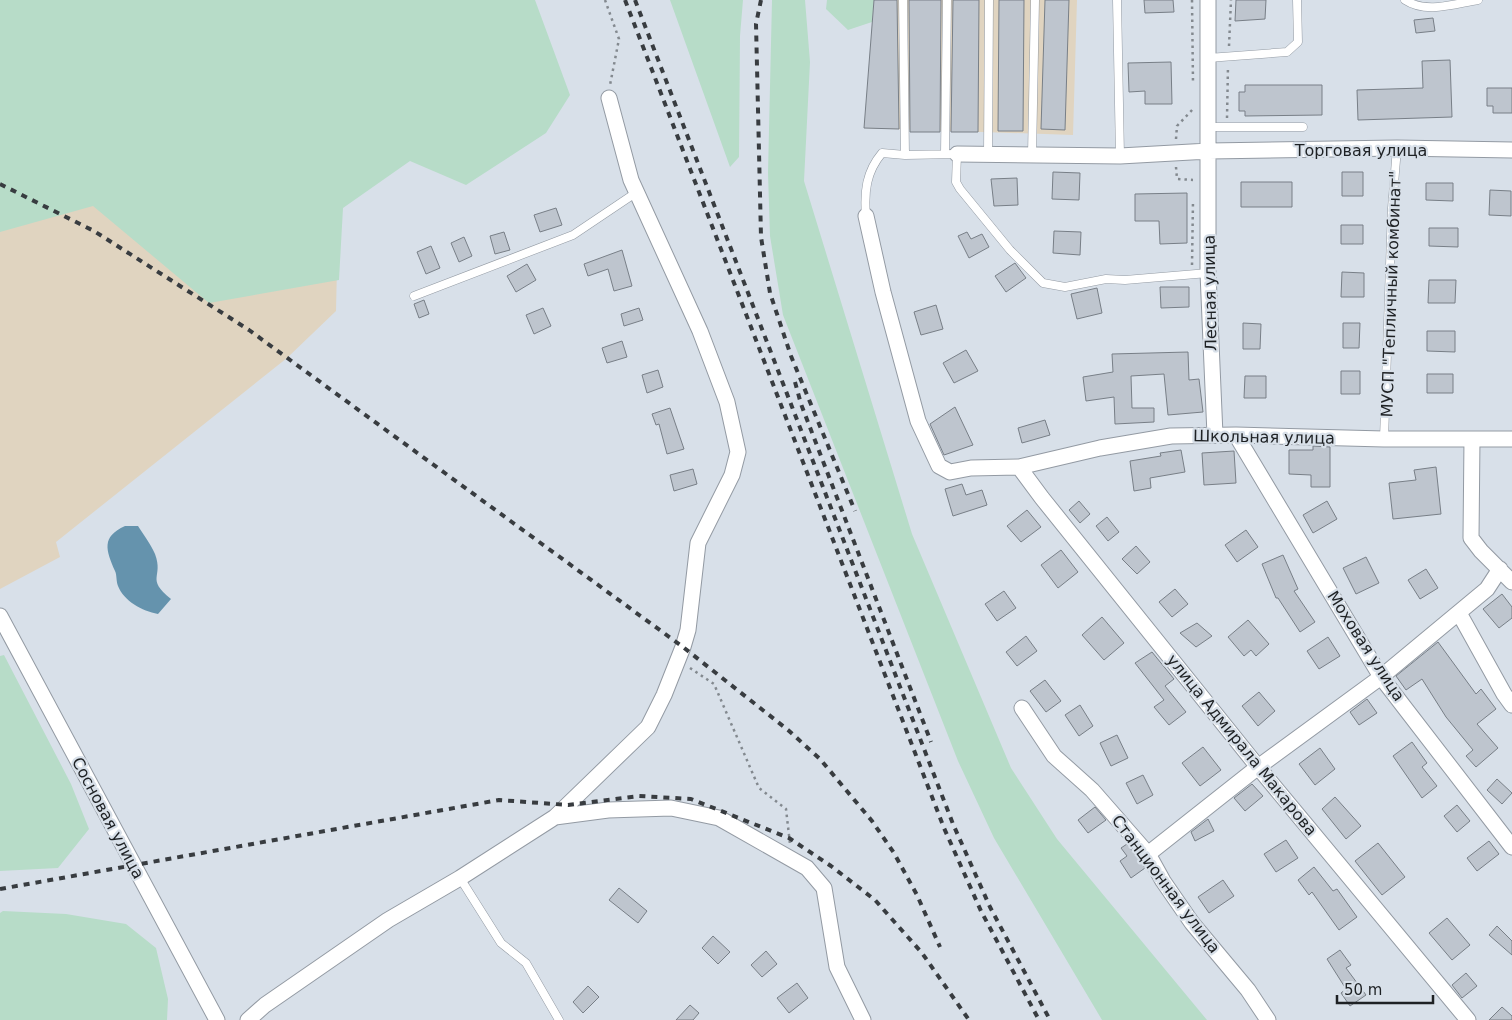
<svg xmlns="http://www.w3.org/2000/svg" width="1512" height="1020" viewBox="0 0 1512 1020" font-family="'DejaVu Sans',sans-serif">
  <rect width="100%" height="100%" fill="#d8e0e9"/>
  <path fill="#e0d4c0" d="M0 0 342 46 336 311 287 358 56 542 60 557 0 589Z
    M879 0H1077L1073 135 864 128Z"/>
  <path fill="#b7dcc8" d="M0 0H535L570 95 546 133 466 185 410 161 343 208 339 280 209 303 93 206 0 232Z
    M670 0H743L740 36 739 157 730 167Z
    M772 0H805L810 62 804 181 912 534 1011 768 1057 839 1207 1020H1102L994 838 958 761 783 315 770 236 768 173Z
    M827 0H874L872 22 848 30 826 9Z
    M4 655 71 784 89 829 58 868 0 871V656Z
    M3 911 66 914 126 924 156 948 168 999 167 1020H0V913Z"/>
  <path fill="#6593ad" d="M125 526H138C144 535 151 545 155 554 164 578 145 578 171 599L158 614C142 611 124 601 118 586 116 581 117 575 115 571 106 550 101 537 125 526Z"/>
  <path fill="#bec5ce" stroke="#787f87" d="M874 0H897L899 129 864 128Z
    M909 0H941L940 132H910Z
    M953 0H979L978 132H951Z
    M999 0H1024L1023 131H998Z
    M1045 0H1069L1065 130 1041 129Z
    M1144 0H1173L1174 12 1145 13Z
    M1236 0H1266L1265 19 1235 21Z
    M1433 18 1435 31 1416 33 1414 20Z
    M1450 60 1452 117 1358 120 1357 90 1423 88 1422 61Z
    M1171 62 1172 104H1145V91L1129 92 1128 63Z
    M1245 85H1322V115L1245 116V111H1239V92H1245Z
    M1487 88H1512V113H1493V106H1487Z
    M1053 172 1080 173 1079 200 1052 199Z
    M1342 172H1363V196H1342Z
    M1017 178 1018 205 994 206 991 179Z
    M1241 182H1292V207H1241Z
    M1426 183H1453V201L1426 200Z
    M1490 190 1511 191V216L1489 215Z
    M1187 193V243L1160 244 1159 221H1135V194Z
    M556 208 562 225 540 232 534 215Z
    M1341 225H1363V244H1341Z
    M1429 228H1458V247L1429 246Z
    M1054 231 1081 232 1080 255 1053 253Z
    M504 232 510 250 495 254 490 236Z
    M967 232 971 239 982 234 989 247 969 258 958 236Z
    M464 237 472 256 459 262 451 243Z
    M431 246 440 268 426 274 417 252Z
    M622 250 632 286 614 291 608 269 588 276 584 264Z
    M1015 263 1026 278 1006 292 995 276Z
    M527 264 536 280 516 292 507 276Z
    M1342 272 1364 273V297H1341Z
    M1429 280H1456L1455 303H1428Z
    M1160 287H1189V307L1161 308Z
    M1097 288 1102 313 1077 319 1071 294Z
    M424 300 429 314 419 318 414 304Z
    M936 305 943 329 921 335 914 312Z
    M543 308 551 326 534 334 526 315Z
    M639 308 643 320 624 326 621 314Z
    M1243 323 1261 324 1260 349H1243Z
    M1343 323H1360L1359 348H1343Z
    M1427 331H1455V352L1427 351Z
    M622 341 627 357 607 363 602 348Z
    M966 350 978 371 954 383 943 363Z
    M1188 352 1189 380 1199 379 1203 412 1168 415 1164 374 1131 376 1132 408H1154V422L1115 424 1114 397 1086 401 1083 377 1113 372 1112 354Z
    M658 370 663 387 647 393 642 375Z
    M1341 371H1360V394H1341Z
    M1427 374H1453V393H1427Z
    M1245 376H1266V398H1244Z
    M955 407 973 445 944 455 930 424Z
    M670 408 684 449 667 454 659 424 656 425 652 414Z
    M1045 420 1050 435 1022 443 1018 428Z
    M1313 446 1330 447V487H1311V475L1289 474V450H1313Z
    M1181 450 1185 472 1150 478 1151 488 1134 491 1130 461 1161 456 1160 453Z
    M1234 451 1236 483 1204 485 1202 453Z
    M1436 467 1441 514 1393 519 1389 483 1416 480 1414 470Z
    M693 469 697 484 674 491 670 475Z
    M962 484 966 495 982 490 987 505 953 516 945 489Z
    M1079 501 1090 514 1080 523 1069 510Z
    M1327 501 1337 519 1313 533 1303 515Z
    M1027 510 1041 527 1021 542 1007 526Z
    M1107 517 1119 532 1108 541 1096 526Z
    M1246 530 1258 547 1237 562 1225 545Z
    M1136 546 1150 562 1137 574 1122 559Z
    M1061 550 1078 572 1058 588 1041 565Z
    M1283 555 1298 589 1294 591 1315 622 1300 632 1278 598H1276L1262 564Z
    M1366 557 1379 583 1356 594 1343 568Z
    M1426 569 1438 588 1420 599 1408 580Z
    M1175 589 1188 604 1172 617 1159 602Z
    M1004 591 1016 608 997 621 985 604Z
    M1502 594 1512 607V618L1499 628 1483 609Z
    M1102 617 1124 643 1104 660 1082 635Z
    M1248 620 1269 644 1256 656 1251 650 1244 656 1228 637Z
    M1197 623 1212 636 1196 647 1180 633Z
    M1026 636 1037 651 1017 666 1006 652Z
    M1328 637 1340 656 1319 669 1307 651Z
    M1438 642 1476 694 1481 689 1496 709 1477 724 1498 748 1476 767 1466 756 1473 750 1446 717 1422 679 1406 690 1396 676Z
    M1152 652 1174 679 1165 686 1186 712 1169 725 1154 707 1164 700 1135 663Z
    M1045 680 1061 701 1046 712 1030 691Z
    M1259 692 1275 711 1258 726 1242 706Z
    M1367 699 1377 713 1359 725 1350 712Z
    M1080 705 1093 726 1079 736 1065 715Z
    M1117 735 1128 758 1111 766 1100 743Z
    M1412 742 1427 763 1422 767 1437 786 1422 798 1393 756Z
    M1203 747 1221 770 1200 786 1182 763Z
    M1320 748 1335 769 1315 785 1299 764Z
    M1143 775 1153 795 1137 804 1126 783Z
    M1497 779 1512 793 1502 804 1487 790Z
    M1252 784 1263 796 1245 811 1234 798Z
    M1335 797 1361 826 1346 839 1322 809Z
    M1457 805 1470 821 1457 832 1444 816Z
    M1095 807 1106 820 1088 833 1078 820Z
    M1208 819 1214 831 1195 841 1191 832Z
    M1286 840 1298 858 1276 872 1264 854Z
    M1489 841 1499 854 1477 871 1467 858Z
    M1378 843 1405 877 1382 895 1355 861Z
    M1127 844 1145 868 1131 878 1120 861 1127 856 1121 848Z
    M1314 867 1333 891 1337 889 1357 917 1339 930 1312 892 1309 895 1298 880Z
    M1223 880 1234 896 1209 913 1198 897Z
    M619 888 647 911 638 923 609 900Z
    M1447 918 1470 945 1452 960 1429 933Z
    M1497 926 1512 941V955L1489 935Z
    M713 936 730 952 718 964 702 948Z
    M1340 950 1351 965 1346 968 1366 995 1350 1006 1341 993 1346 989 1327 959Z
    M766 951 777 964 762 977 751 965Z
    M1466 973 1477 986 1462 998 1452 985Z
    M797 983 808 998 789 1013 777 998Z
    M588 986 599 997 583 1013 573 1002Z
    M690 1005 699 1013 693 1020H676Z
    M1502 1007 1512 1016V1020H1489Z"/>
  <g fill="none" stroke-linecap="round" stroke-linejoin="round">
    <g stroke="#939aa3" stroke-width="9">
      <path id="lane" d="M1117 0 1120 156
        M1405 0C1426 14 1454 4 1478 0
        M1208 58 1287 52 1298 42 1297 0
        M1209 127H1303
        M945 154 947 0
        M905 155 957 154 956 182 960 189 1010 250 1043 283 1065 287 1106 279 1125 280 1208 273
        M988 155 989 0
        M1032 155 1035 0
        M866 216C864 192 866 172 882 153L905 155 903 0
        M414 296 573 235 637 192
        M1384 439 1392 208 1397 148
        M460 878 501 943 526 963 559 1020"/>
    </g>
    <g stroke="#939aa3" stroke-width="17">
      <path id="street" d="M1208 0V273L1215 435
        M957 154 1120 156 1209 151 1397 148 1512 150
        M866 216 883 292 918 421 939 466 950 472 971 468 1019 467 1100 448 1171 436 1236 435 1384 439H1512
        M1236 435 1381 677 1512 847
        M1472 439 1471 538 1481 551 1512 582
        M1019 467 1042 498 1258 767 1468 1020
        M1459 613 1504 694 1512 705
        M0 616 217 1020
        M1022 708 1054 756 1092 790 1148 854 1163 881 1192 923 1248 990 1268 1020
        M555 817 608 810 671 808 719 818 807 868 824 888 837 967 863 1020
        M1148 854 1258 767 1381 677 1487 589 1500 569
        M248 1020 265 1005 388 920 460 878 555 817 648 727 664 695 683 647 688 630 698 543 732 475 738 452 727 402 700 331 631 180 609 98"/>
    </g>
    <path stroke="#83898f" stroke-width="2.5" stroke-dasharray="2.5 4" stroke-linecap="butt" d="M605 0 619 39 610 85
      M1192 0 1193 83
      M1229 46 1231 0
      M1227 118 1228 66
      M1176 139 1177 126 1193 109
      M1176 167 1177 179 1193 180
      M1192 265 1193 201
      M690 668 714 684 759 788 786 809 790 844"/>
    <use href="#lane" stroke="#fff" stroke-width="8"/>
    <use href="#street" stroke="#fff" stroke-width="15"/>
    <path stroke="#383c40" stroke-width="4" stroke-dasharray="6 6" stroke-linecap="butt" d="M625 0 944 828 981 911 1039 1020
      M635 0 953 824 990 907 1050 1020
      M761 0 756 24 761 237 770 293 791 356 855 511
      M0 184 94 231 249 330 683 647 788 730 820 759 872 821 894 853 917 895 940 947
      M795 382 801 404 931 742
      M0 889 499 800 568 805 639 796 691 799 789 838 831 866 875 900 922 953 969 1020"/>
  </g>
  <g text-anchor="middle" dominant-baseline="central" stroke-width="4.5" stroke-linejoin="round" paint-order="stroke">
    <g font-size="16" fill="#1e2124" stroke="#d8e0e9">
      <text x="1361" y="150">Торговая улица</text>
      <text transform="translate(1210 293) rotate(-91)">Лесная улица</text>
      <text transform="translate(1391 294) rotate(-88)">МУСП "Тепличный комбинат"</text>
      <text transform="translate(1264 437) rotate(1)">Школьная улица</text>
      <text transform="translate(1366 646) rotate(57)">Моховая улица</text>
      <text transform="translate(1242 745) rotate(51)">улица Адмирала Макарова</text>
      <text transform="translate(108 818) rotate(62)">Сосновая улица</text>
      <text transform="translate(1166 884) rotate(53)">Станционная улица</text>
    </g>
  </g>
  <path d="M1337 995v8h96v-8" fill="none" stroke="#1e2124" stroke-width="2.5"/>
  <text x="1344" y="995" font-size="15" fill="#1e2124" stroke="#d8e0e9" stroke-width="4" paint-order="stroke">50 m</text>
</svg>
